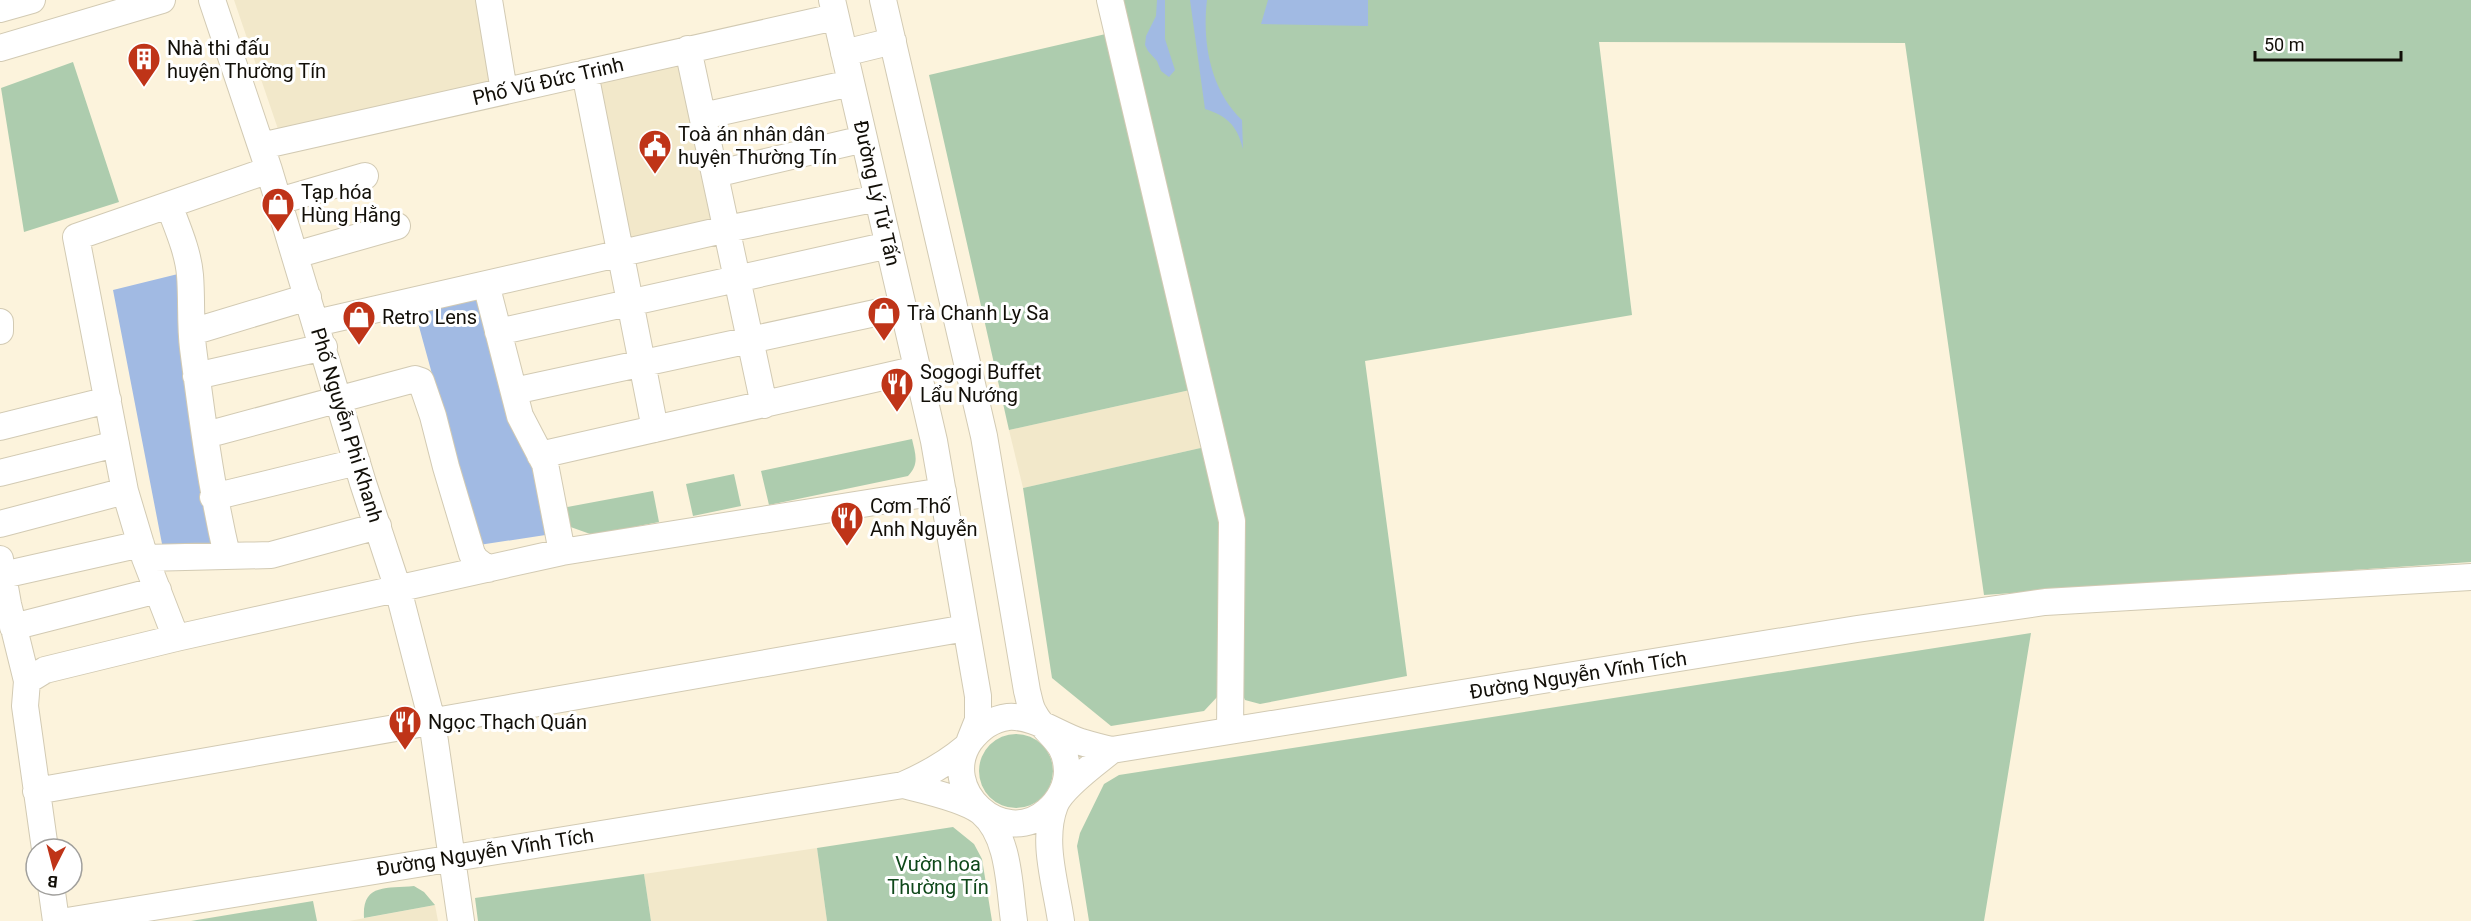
<svg xmlns="http://www.w3.org/2000/svg" width="2471" height="921" viewBox="0 0 2471 921" font-family="Roboto,sans-serif">
  <rect width="100%" height="100%" fill="#fcf3dc"/>
  <path fill="#f2e8ca" d="M234 0H483L497 82 279 132Z
    M688 49 727 229 620 253 585 73Z
    M1190 390 1205 447 1023 488 1009 430Z
    M817 848 827 921H651L644 874Z
    M435 905 438 921H349Z"/>
  <path fill="#adccae" d="M1122 0H2471V562L1984 595 1905 43 1599 42 1632 315 1365 361 1407 676 1260 704 1245 700 1240 689 1241 501Z
    M1110 33 1190 390 1009 430 929 75Z
    M73 62 119 202 24 232 1 88Z
    M912 439C915 453 920 464 908 476L769 505 761 471Z
    M1205 447 1221 524 1219 695 1204 711 1111 726 1052 678 1023 488Z
    M734 474 741 506 693 516 686 484Z
    M653 491 659 522 593 535 565 525 562 508Z
    M2031 633 1984 921H1089L1077 846 1080 833 1104 784 1119 775Z
    M979 771a37 37 0 1 1 74 0a37 37 0 1 1-74 0Z
    M953 827 974 844 982 859 992 921H827L817 848Z
    M644 874 651 921H478L475 898Z
    M414 886 424 892 435 905 364 918C362 883 386 889 414 886Z
    M313 901 317 921H191Z"/>
  <path fill="#a1bae3" d="M1157 0H1165V39L1175 70 1169 77 1161 71 1157 61 1148 51 1145 45 1146 36 1156 16Z
    M1190 0H1207C1202 41 1210 90 1242 120L1243 149C1237 125 1227 116 1205 109Z
    M1268 0H1368V26L1261 24Z
    M182 273 213 543 163 549 113 290Z
    M476 293 534 466 552 534 479 545 415 312Z"/>
  <g fill="none" stroke-linecap="round" stroke-linejoin="round">
    <g stroke="#d2cab3" stroke-width="28">
      <path id="minor" d="M212 0 269 170 363 483 398 589 432 721 461 921
        M489 0 504 91
        M832 0 934 441 978 696V720L970 740
        M883 0 984 436 1027 691C1029 698 1030 707 1034 713 1046 736 1066 739 1067 771 1067 786 1059 801 1047 811 1003 850 937 789 970 741 979 729 992 719 1008 717 1033 715 1057 734 1081 742 1091 745 1101 748 1112 750L1857 629 2045 602 2471 577
        M1110 0 1232 521 1230 730
        M0 9 32 0
        M0 48 162 0
        M688 49 764 405
        M844 53 893 41
        M585 73 655 429
        M703 116 851 83
        M261 146 835 17
        M715 174 864 139
        M279 201 365 176
        M169 205C177 227 188 251 190 275 192 299 190 324 193 348 202 418 211 487 227 555
        M295 255 397 226
        M486 284 520 416 545 464 562 552
        M0 322V331
        M316 323 727 229 878 198
        M192 332 308 297
        M498 332 889 245
        M196 376 324 347
        M514 391 903 307
        M0 427 108 400
        M217 432 415 379 421 381 433 416 446 467 472 554 476 560 488 569
        M540 455 918 369
        M0 473 116 444
        M213 497 357 462
        M0 524 125 491
        M145 558 271 555 378 526
        M0 559 8 604 27 681 25 706 45 849
        M3 575 141 544
        M13 627 158 590
        M176 638 145 558 125 491 76 237 269 170
        M27 681 45 670 176 638 562 552 943 491
        M903 785C923 790 965 799 981 812 1010 836 1009 887 1014 921
        M36 791 966 628
        M51 885 56 921
        M67 921 903 785C926 775 946 764 965 748
        M1061 921C1056 885 1041 841 1055 805 1062 787 1096 763 1112 750"/>
    </g>
    <use href="#minor" stroke="#fff" stroke-width="26"/>
  </g>
  <defs>
    <g id="building-pin" transform="scale(1.725)"><path d="M0 17L-7.5 6A9.5 9.5 0 1 1 7.5 6Z" fill="#bf3418" stroke="#fff"/><path d="M-4-6H4V6H1V3H-1V6H-4ZM-2.5-4.3h1.7v1.8h-1.7ZM.8-4.3h1.7v1.8H.8ZM-2.5-1h1.7V.8h-1.7ZM.8-1h1.7V.8H.8Z" fill="#fff"/></g>
    <g id="civic-pin" transform="scale(1.725)"><path d="M0 17L-7.5 6A9.5 9.5 0 1 1 7.5 6Z" fill="#bf3418" stroke="#fff"/><path d="M-.6-6.5H3V-4.5H.6V-3L4-1V1h2V6H-6V1h2V-1L-.6-3ZM-1.2 2.5V6h2.4V2.5Z" fill="#fff"/></g>
    <g id="shop-pin" transform="scale(1.725)"><path d="M0 17L-7.5 6A9.5 9.5 0 1 1 7.5 6Z" fill="#bf3418" stroke="#fff"/><path d="M-5-2.5h2.3a2.7 3.5 0 0 1 5.4 0H5L5.5 6h-11ZM-1.5-2.5h3a1.5 2.3 0 0 0-3 0Z" fill="#fff"/></g>
    <g id="restaurant-pin" transform="scale(1.725)"><path d="M0 17L-7.5 6A9.5 9.5 0 1 1 7.5 6Z" fill="#bf3418" stroke="#fff"/><path d="M-5-6h1v4h1v-4h1v4h1v-4h1v5L-1.5 .5V6h-2V.5L-5-1ZM5-6V6H3V1.5H1.5Q1.5-4 5-6Z" fill="#fff"/></g>
  </defs>
  <g fill-rule="evenodd">
    <use href="#building-pin" x="144" y="59"/>
    <use href="#civic-pin" x="655" y="146"/>
    <use href="#shop-pin" x="278" y="204"/>
    <use href="#shop-pin" x="884" y="313"/>
    <use href="#shop-pin" x="359" y="317"/>
    <use href="#restaurant-pin" x="897" y="384"/>
    <use href="#restaurant-pin" x="847" y="518"/>
    <use href="#restaurant-pin" x="405" y="722"/>
  </g>
  <g text-anchor="middle" dominant-baseline="central" stroke-width="6" stroke-linejoin="round" paint-order="stroke">
    <g font-size="20" fill="#120f08" stroke="#fff" text-anchor="start">
      <text x="167" y="48">Nhà thi đấu<tspan x="167" dy="23">huyện Thường Tín</tspan></text>
      <text x="678" y="134">Toà án nhân dân<tspan x="678" dy="23">huyện Thường Tín</tspan></text>
      <text x="301" y="192">Tạp hóa<tspan x="301" dy="23">Hùng Hằng</tspan></text>
      <text x="907" y="313">Trà Chanh Ly Sa</text>
      <text x="382" y="317">Retro Lens</text>
      <text x="920" y="372">Sogogi Buffet<tspan x="920" dy="23">Lẩu Nướng</tspan></text>
      <text x="870" y="506">Cơm Thố<tspan x="870" dy="23">Anh Nguyễn</tspan></text>
      <text x="428" y="722">Ngọc Thạch Quán</text>
    </g>
    <g font-size="20" fill="#120f08" stroke="#fff">
      <text transform="translate(548 81) rotate(-13)">Phố Vũ Đức Trinh</text>
      <text transform="translate(877 193) rotate(77)">Đường Lý Tử Tấn</text>
      <text transform="translate(347 425) rotate(73)">Phố Nguyễn Phi Khanh</text>
      <text transform="translate(1578 675) rotate(-9)">Đường Nguyễn Vĩnh Tích</text>
      <text transform="translate(485 852) rotate(-9)">Đường Nguyễn Vĩnh Tích</text>
    </g>
    <g font-size="20" fill="#0f481a" stroke="#fff">
      <text x="938" y="864">Vườn hoa<tspan x="938" dy="23">Thường Tín</tspan></text>
    </g>
  </g>
  <g transform="translate(54 867) rotate(186)"><circle r="28" fill="#ffffff" stroke="#a09f9c" stroke-width="1.5"/>
  <path d="M0-4.5L10 22L0 15L-10 22Z" fill="#bf3418"/>
  <text y="-9" font-size="16" font-weight="bold" text-anchor="middle" fill="#120f08">B</text>
  </g>
  <path d="M2255 51v9h146v-9" fill="none" stroke="#120f08" stroke-width="3"/>
  <text x="2264" y="51" font-size="18" fill="#120f08" stroke="#ffffff" stroke-width="4.5" paint-order="stroke">50 m</text>
</svg>
